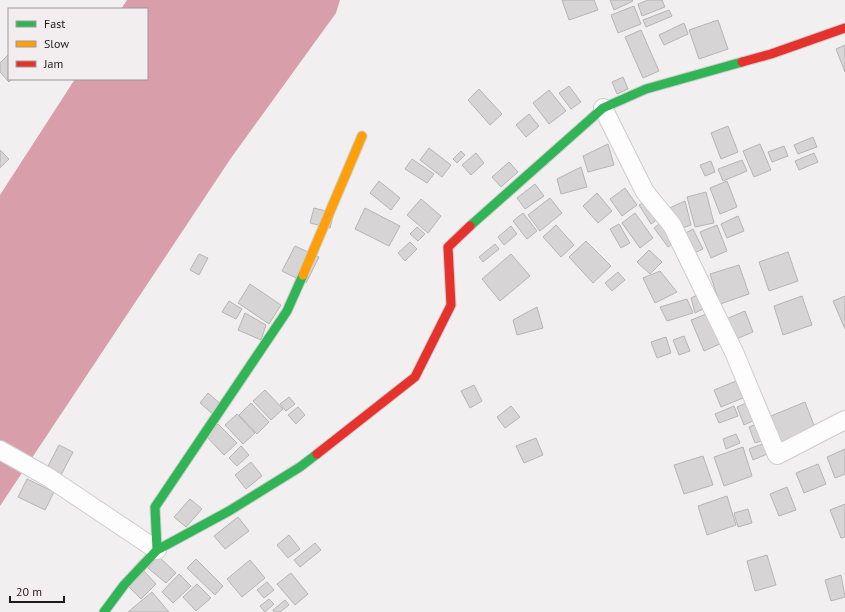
<svg xmlns="http://www.w3.org/2000/svg" width="845" height="612" viewBox="0 0 845 612" font-family="'PT Sans',sans-serif">
  <rect width="100%" height="100%" fill="#f1eff0"/>
  <path fill="#d89faa" d="M127 0H340L336 13 231 158 0 506V195L75 79H147V9H121Z"/>
  <path fill="#d6d4d4" stroke="#b6b4b4" d="M562 0H594L598 10 569 20Z
    M610 0H632L633 1 614 10Z
    M648 0H662L665 7 642 16 638 4Z
    M634 6 641 24 618 33 611 15Z
    M669 10 672 16 646 27 643 20Z
    M718 20 728 49 699 59 689 30Z
    M684 23 688 34 664 45 659 35Z
    M641 30 659 71 643 78 625 37Z
    M845 45V72L836 49Z
    M9 54V79H12L9 82 0 72V63Z
    M623 77 628 89 617 94 612 82Z
    M569 86 581 102 571 109 559 93Z
    M479 89 502 114 490 125 468 100Z
    M549 90 566 111 549 124 533 103Z
    M529 114 539 126 526 137 516 125Z
    M728 126 738 152 721 159 711 133Z
    M813 137 817 147 798 154 794 145Z
    M608 144 614 165 588 172 583 156Z
    M760 144 771 170 754 177 743 151Z
    M784 146 788 156 772 162 768 152Z
    M429 148 451 165 442 177 420 160Z
    M0 150 9 159 0 168Z
    M461 151 465 155 457 163 453 159Z
    M476 153 484 163 471 175 462 165Z
    M814 153 818 162 799 170 795 161Z
    M412 159 434 174 427 183 405 169Z
    M742 160 747 171 723 181 718 169Z
    M711 161 715 172 705 176 700 165Z
    M509 162 518 172 501 187 492 177Z
    M581 167 587 187 561 194 557 179Z
    M379 181 400 198 391 210 370 193Z
    M727 181 737 207 720 214 710 188Z
    M535 184 544 196 525 209 517 198Z
    M625 188 637 205 622 216 610 199Z
    M706 192 714 223 695 227 687 197Z
    M597 193 612 211 598 223 583 206Z
    M550 198 562 213 540 231 528 215Z
    M421 199 441 216 428 233 407 215Z
    M648 200 659 218 651 224 639 205Z
    M685 201 691 225 677 230 667 209Z
    M314 208 334 213 330 228 310 223Z
    M365 208 400 226 389 246 355 229Z
    M523 213 537 231 527 239 513 221Z
    M635 213 653 238 640 248 622 223Z
    M738 216 744 231 727 238 721 224Z
    M663 221 678 240 668 247 654 228Z
    M619 224 630 243 621 248 610 229Z
    M556 225 574 245 561 257 543 237Z
    M717 225 727 251 711 258 700 232Z
    M511 226 517 234 504 245 498 237Z
    M417 227 425 234 418 241 410 234Z
    M693 229 703 249 692 254 682 235Z
    M586 241 611 266 593 283 569 257Z
    M410 242 417 249 405 261 398 253Z
    M495 244 499 249 483 262 479 257Z
    M295 246 319 257 306 283 282 271Z
    M649 250 662 262 650 274 637 262Z
    M788 252 798 281 769 291 759 262Z
    M199 254 208 258 199 275 190 270Z
    M511 254 530 276 500 301 482 279Z
    M739 265 749 294 720 304 710 274Z
    M660 271 677 292 655 303 643 278Z
    M618 272 625 280 612 291 605 283Z
    M250 284 281 305 269 324 238 303Z
    M701 293 707 307 695 313 691 298Z
    M802 296 812 325 783 335 774 306Z
    M845 296V329L833 301Z
    M687 299 693 313 667 321 660 307Z
    M229 301 242 309 236 319 222 312Z
    M537 307 543 328 517 335 513 320Z
    M745 311 753 332 734 340 726 319Z
    M245 313 266 325 261 340 238 330Z
    M709 313 722 343 704 351 691 320Z
    M684 336 690 351 679 355 673 340Z
    M666 337 671 353 657 358 651 342Z
    M736 381 743 398 721 407 714 390Z
    M474 385 482 401 470 408 461 391Z
    M265 390 283 409 271 420 253 401Z
    M208 393 223 406 215 416 200 403Z
    M289 397 295 404 286 411 280 404Z
    M751 401 757 419 744 425 737 407Z
    M805 402 815 428 781 442 771 416Z
    M251 403 269 422 257 434 239 415Z
    M511 406 520 417 505 428 497 417Z
    M734 406 738 416 719 423 715 414Z
    M298 407 305 415 296 424 288 415Z
    M237 414 255 433 243 444 225 425Z
    M759 423 765 440 755 443 749 427Z
    M218 424 237 443 224 455 206 436Z
    M736 434 740 443 726 449 723 439Z
    M536 438 543 455 524 463 516 446Z
    M768 442 772 452 753 460 749 449Z
    M59 445 73 452 61 475 47 468Z
    M241 446 249 455 237 466 229 458Z
    M743 447 752 476 724 486 714 457Z
    M845 449V474L835 478 827 457Z
    M703 456 713 485 684 494 674 465Z
    M251 462 262 476 246 489 235 475Z
    M818 464 826 484 804 493 796 473Z
    M27 479 54 492 45 510 18 497Z
    M787 487 796 510 779 516 770 494Z
    M727 496 736 525 707 535 698 506Z
    M190 499 202 509 186 527 174 517Z
    M845 504V537L841 538 830 510Z
    M748 509 752 523 738 527 734 513Z
    M238 517 249 531 225 549 214 536Z
    M289 535 300 549 288 558 277 545Z
    M315 543 321 550 300 567 294 560Z
    M767 555 776 585 755 591 747 561Z
    M158 556 176 573 166 583 148 568Z
    M196 559 223 586 215 595 187 568Z
    M250 560 265 578 242 597 227 579Z
    M143 570 156 584 141 599 127 585Z
    M291 573 308 594 295 605 277 584Z
    M179 574 191 586 173 603 162 592Z
    M841 575 845 597 831 601 825 580Z
    M267 582 274 590 264 598 257 590Z
    M197 584 211 598 196 611 183 597Z
    M152 592 169 612H128Z
    M269 599 274 604 265 612 260 606Z
    M285 600 289 605 280 612H274L273 610Z"/>
  <g fill="none" stroke-linecap="round" stroke-linejoin="round">
    <g stroke="#cecccc" stroke-width="20">
      <path id="street" d="M603 108 645 192 672 225 734 352 777 455 845 420
        M0 450 48 477 157 550"/>
    </g>
    <g stroke="#cecccc" stroke-width="11">
      <path id="fast" d="M470 226 603 108 646 89 742 62
        M157 550 155 507 287 311 303 275
        M104 612 124 585 157 550 229 511 300 467 317 454"/>
    </g>
    <g stroke="#cecccc" stroke-width="11">
      <path id="slow" d="M303 275 362 136"/>
    </g>
    <g stroke="#cecccc" stroke-width="11">
      <path id="jam" d="M742 62 771 54 845 28
        M317 454 415 377 451 305 448 247 470 226"/>
    </g>
    <use href="#street" stroke="#fdfdfd" stroke-width="18"/>
    <use href="#fast" stroke="#30b455" stroke-width="9"/>
    <use href="#slow" stroke="#ff9f0a" stroke-width="9"/>
    <use href="#jam" stroke="#e5322d" stroke-width="9"/>
  </g>
  <rect x="8" y="8" width="140" height="72" fill="#f2eeef" stroke="#9c999a"/>
  <rect x="16" y="21" width="20" height="6" fill="#30b455" stroke="#9c999a"/>
  <text x="44" y="28" font-size="12" fill="#1c1a1a">Fast</text>
  <rect x="16" y="41" width="20" height="6" fill="#ff9f0a" stroke="#9c999a"/>
  <text x="44" y="48" font-size="12" fill="#1c1a1a">Slow</text>
  <rect x="16" y="61" width="20" height="6" fill="#e5322d" stroke="#9c999a"/>
  <text x="44" y="68" font-size="12" fill="#1c1a1a">Jam</text>
  <path d="M10 596v6h54v-6" fill="none" stroke="#1c1a1a" stroke-width="2"/>
  <text x="16" y="596" font-size="12" fill="#1c1a1a" stroke="#f2eeef" stroke-width="3" paint-order="stroke">20 m</text>
</svg>
